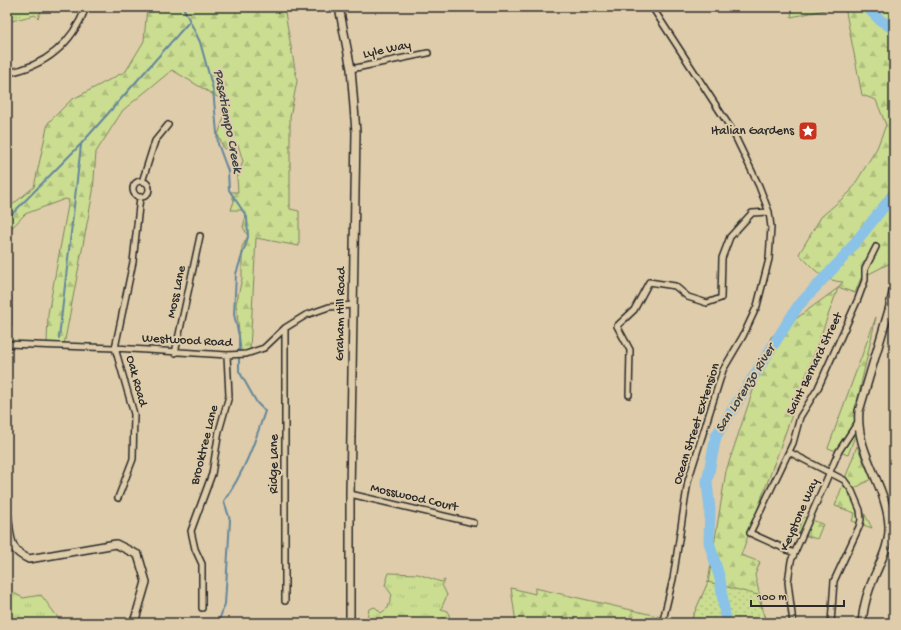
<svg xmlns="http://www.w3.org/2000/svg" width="901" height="630" viewBox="0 0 901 630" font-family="'Gochi Hand',sans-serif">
  <defs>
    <pattern id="grass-tufts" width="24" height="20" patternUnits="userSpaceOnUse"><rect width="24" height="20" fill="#cbdd91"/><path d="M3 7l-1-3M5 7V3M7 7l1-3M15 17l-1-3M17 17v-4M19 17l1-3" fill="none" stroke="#aebe7d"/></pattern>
    <pattern id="forest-firs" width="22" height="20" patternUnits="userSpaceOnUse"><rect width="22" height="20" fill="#cbdd91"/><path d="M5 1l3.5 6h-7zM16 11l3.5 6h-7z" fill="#aebe7d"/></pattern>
    <pattern id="park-dots" width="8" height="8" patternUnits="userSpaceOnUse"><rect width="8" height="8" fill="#cbdd91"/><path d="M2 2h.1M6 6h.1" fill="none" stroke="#aebe7d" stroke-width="1.8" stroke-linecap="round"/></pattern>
  </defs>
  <rect width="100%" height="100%" fill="#deccaa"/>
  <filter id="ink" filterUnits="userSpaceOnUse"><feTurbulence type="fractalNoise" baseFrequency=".025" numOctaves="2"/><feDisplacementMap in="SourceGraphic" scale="8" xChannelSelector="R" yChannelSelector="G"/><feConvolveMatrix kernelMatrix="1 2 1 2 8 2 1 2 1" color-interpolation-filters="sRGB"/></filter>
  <g filter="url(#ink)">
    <path fill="url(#grass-tufts)" stroke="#7b845e" d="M7 7H43L38 18 35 15 7 22Z
      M389 573 418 574 441 582 445 580 442 585 447 595 441 609 448 611 450 619 442 618V623H366L369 609 375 607 381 613 388 608 392 595 385 585Z
      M7 589 23 598 41 595 62 623H7Z"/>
    <path fill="url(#forest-firs)" stroke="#7b845e" d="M147 7H284L297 81 290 117V209L299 211V246L256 238 250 349 246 354 241 350 236 304 242 279V247L248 236 243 227 246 216 242 210H231L234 201 231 192H238L237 178 243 161 238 145 224 149 218 135 224 117 221 102 224 101 172 70 123 110 96 152 93 192 64 345 47 344 48 314 69 200 65 199 25 214 7 233V209L34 187 48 123 71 100 126 71 144 41Z
      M793 7H839L791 17Z
      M845 7H894V261L861 278 855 293 838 287 843 282C820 280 815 269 799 254L821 217 850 192 877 148 886 125 876 100 862 95Z
      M838 288 741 555 760 562 755 575 766 623H690L708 583 726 471 771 337Z
      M876 317 857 402 856 433 848 455 828 448Z
      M857 446 871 479 852 490 872 528 852 521 855 513 835 506Z
      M803 517 823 524 817 539 797 533Z
      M511 588 535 594V588L688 623H516Z"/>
    <path fill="url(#park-dots)" stroke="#7b845e" d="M894 185V212L880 204Z
      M708 582 758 595 766 623H690Z"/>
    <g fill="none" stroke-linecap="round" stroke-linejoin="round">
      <path stroke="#64869c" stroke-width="2" d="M183 7 200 42 213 89 218 144 228 171 229 190 247 217 248 237 236 274 234 314 239 336V371L257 403 265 411C254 445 244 472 224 501L230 520 225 604 218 623
        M7 219 81 144 189 22
        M59 338 81 145"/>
      <path stroke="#8ac2e8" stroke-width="11" d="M867 7 880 20 894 29
        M726 623 720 579 709 542 710 510 707 482 716 436 798 306 842 259 894 194"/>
      <g stroke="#2b2b2b" stroke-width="8">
        <path id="street" d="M652 7 732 130 759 186 769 212 771 227 769 259 757 306 743 336 723 370 688 481 673 579 664 616V623
          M351 69 428 53
          M7 73C46 66 72 44 86 7
          M133 189a8 8 0 1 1 16 0a8 8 0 1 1-16 0Z
          M142 182 155 141 168 125
          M285 328V601
          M7 344 115 348 227 355 246 354 264 348 285 328 306 315 329 307 353 305
          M175 353 200 236
          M629 395 630 350 617 326 634 310 649 282 675 286 688 297 707 303 721 298 722 258 730 237 752 213 769 212
          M789 452 844 480 852 491 860 510 861 520 859 527 834 581 831 623
          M350 494 474 523
          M118 498 133 459 134 414 115 348 133 262 140 197
          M794 553 750 533 793 443 800 417 818 388 858 299 865 280V269L876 247
          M202 608V564L195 549 191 531 212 474 219 431 229 396 227 355
          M793 623 788 582 791 561 839 451 858 422"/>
      </g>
      <g stroke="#2b2b2b" stroke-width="10">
        <path id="secondary" d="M339 7 351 69 356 132 350 494V623
          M7 297V324
          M7 514C11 535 7 550 29 559L116 544 138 555 146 582 134 623
          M862 623C863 612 865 601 869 590 876 569 890 549 889 526 887 485 855 453 859 411L889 310 894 288"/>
      </g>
      <use href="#street" stroke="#deccaa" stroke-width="5"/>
      <use href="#secondary" stroke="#deccaa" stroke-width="7"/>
    </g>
  </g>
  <defs>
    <g id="sight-square" transform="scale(1)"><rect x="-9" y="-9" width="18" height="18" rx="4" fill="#c8321e" stroke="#deccaa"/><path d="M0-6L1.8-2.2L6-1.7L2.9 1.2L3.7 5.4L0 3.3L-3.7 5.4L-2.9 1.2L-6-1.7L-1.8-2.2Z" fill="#fff"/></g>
  </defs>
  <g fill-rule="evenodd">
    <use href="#sight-square" x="808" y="131"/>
  </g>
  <g text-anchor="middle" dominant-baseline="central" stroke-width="4" stroke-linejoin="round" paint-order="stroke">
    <g font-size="13" fill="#2b2b2b" stroke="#deccaa">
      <text transform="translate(387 50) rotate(-12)">Lyle Way</text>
      <text transform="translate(177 292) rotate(-78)">Moss Lane</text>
      <text transform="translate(341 314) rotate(-89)">Graham Hill Road</text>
      <text transform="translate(187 341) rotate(3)">Westwood Road</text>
      <text transform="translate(815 364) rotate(-64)">Saint Bernard Street</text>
      <text transform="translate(136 381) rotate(75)">Oak Road</text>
      <text transform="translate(697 424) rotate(-72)">Ocean Street Extension</text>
      <text transform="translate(205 445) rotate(-76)">Brooktree Lane</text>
      <text transform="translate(274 464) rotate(-90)">Ridge Lane</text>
      <text transform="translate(414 498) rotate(13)">Mosswood Court</text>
      <text transform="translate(800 515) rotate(-66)">Keystone Way</text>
    </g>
    <g font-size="13" fill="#2b2b2b" stroke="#deccaa" text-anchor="end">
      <text x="794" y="131">Italian Gardens</text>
    </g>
    <g font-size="14" font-style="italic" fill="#394247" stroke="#deccaa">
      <text transform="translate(227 121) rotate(79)">Pasatiempo Creek</text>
      <text transform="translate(746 389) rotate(-58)">San Lorenzo River</text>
    </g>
  </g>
  <rect width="901" height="630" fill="none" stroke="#deccaa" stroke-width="24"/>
  <rect x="12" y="12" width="877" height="606" fill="none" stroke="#2b2b2b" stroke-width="1.5" filter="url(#ink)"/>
  <path d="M751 600v6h93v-6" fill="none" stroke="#2b2b2b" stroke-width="2"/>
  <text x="757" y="600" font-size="12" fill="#2b2b2b" stroke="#deccaa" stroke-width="3" paint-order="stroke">100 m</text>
</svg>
